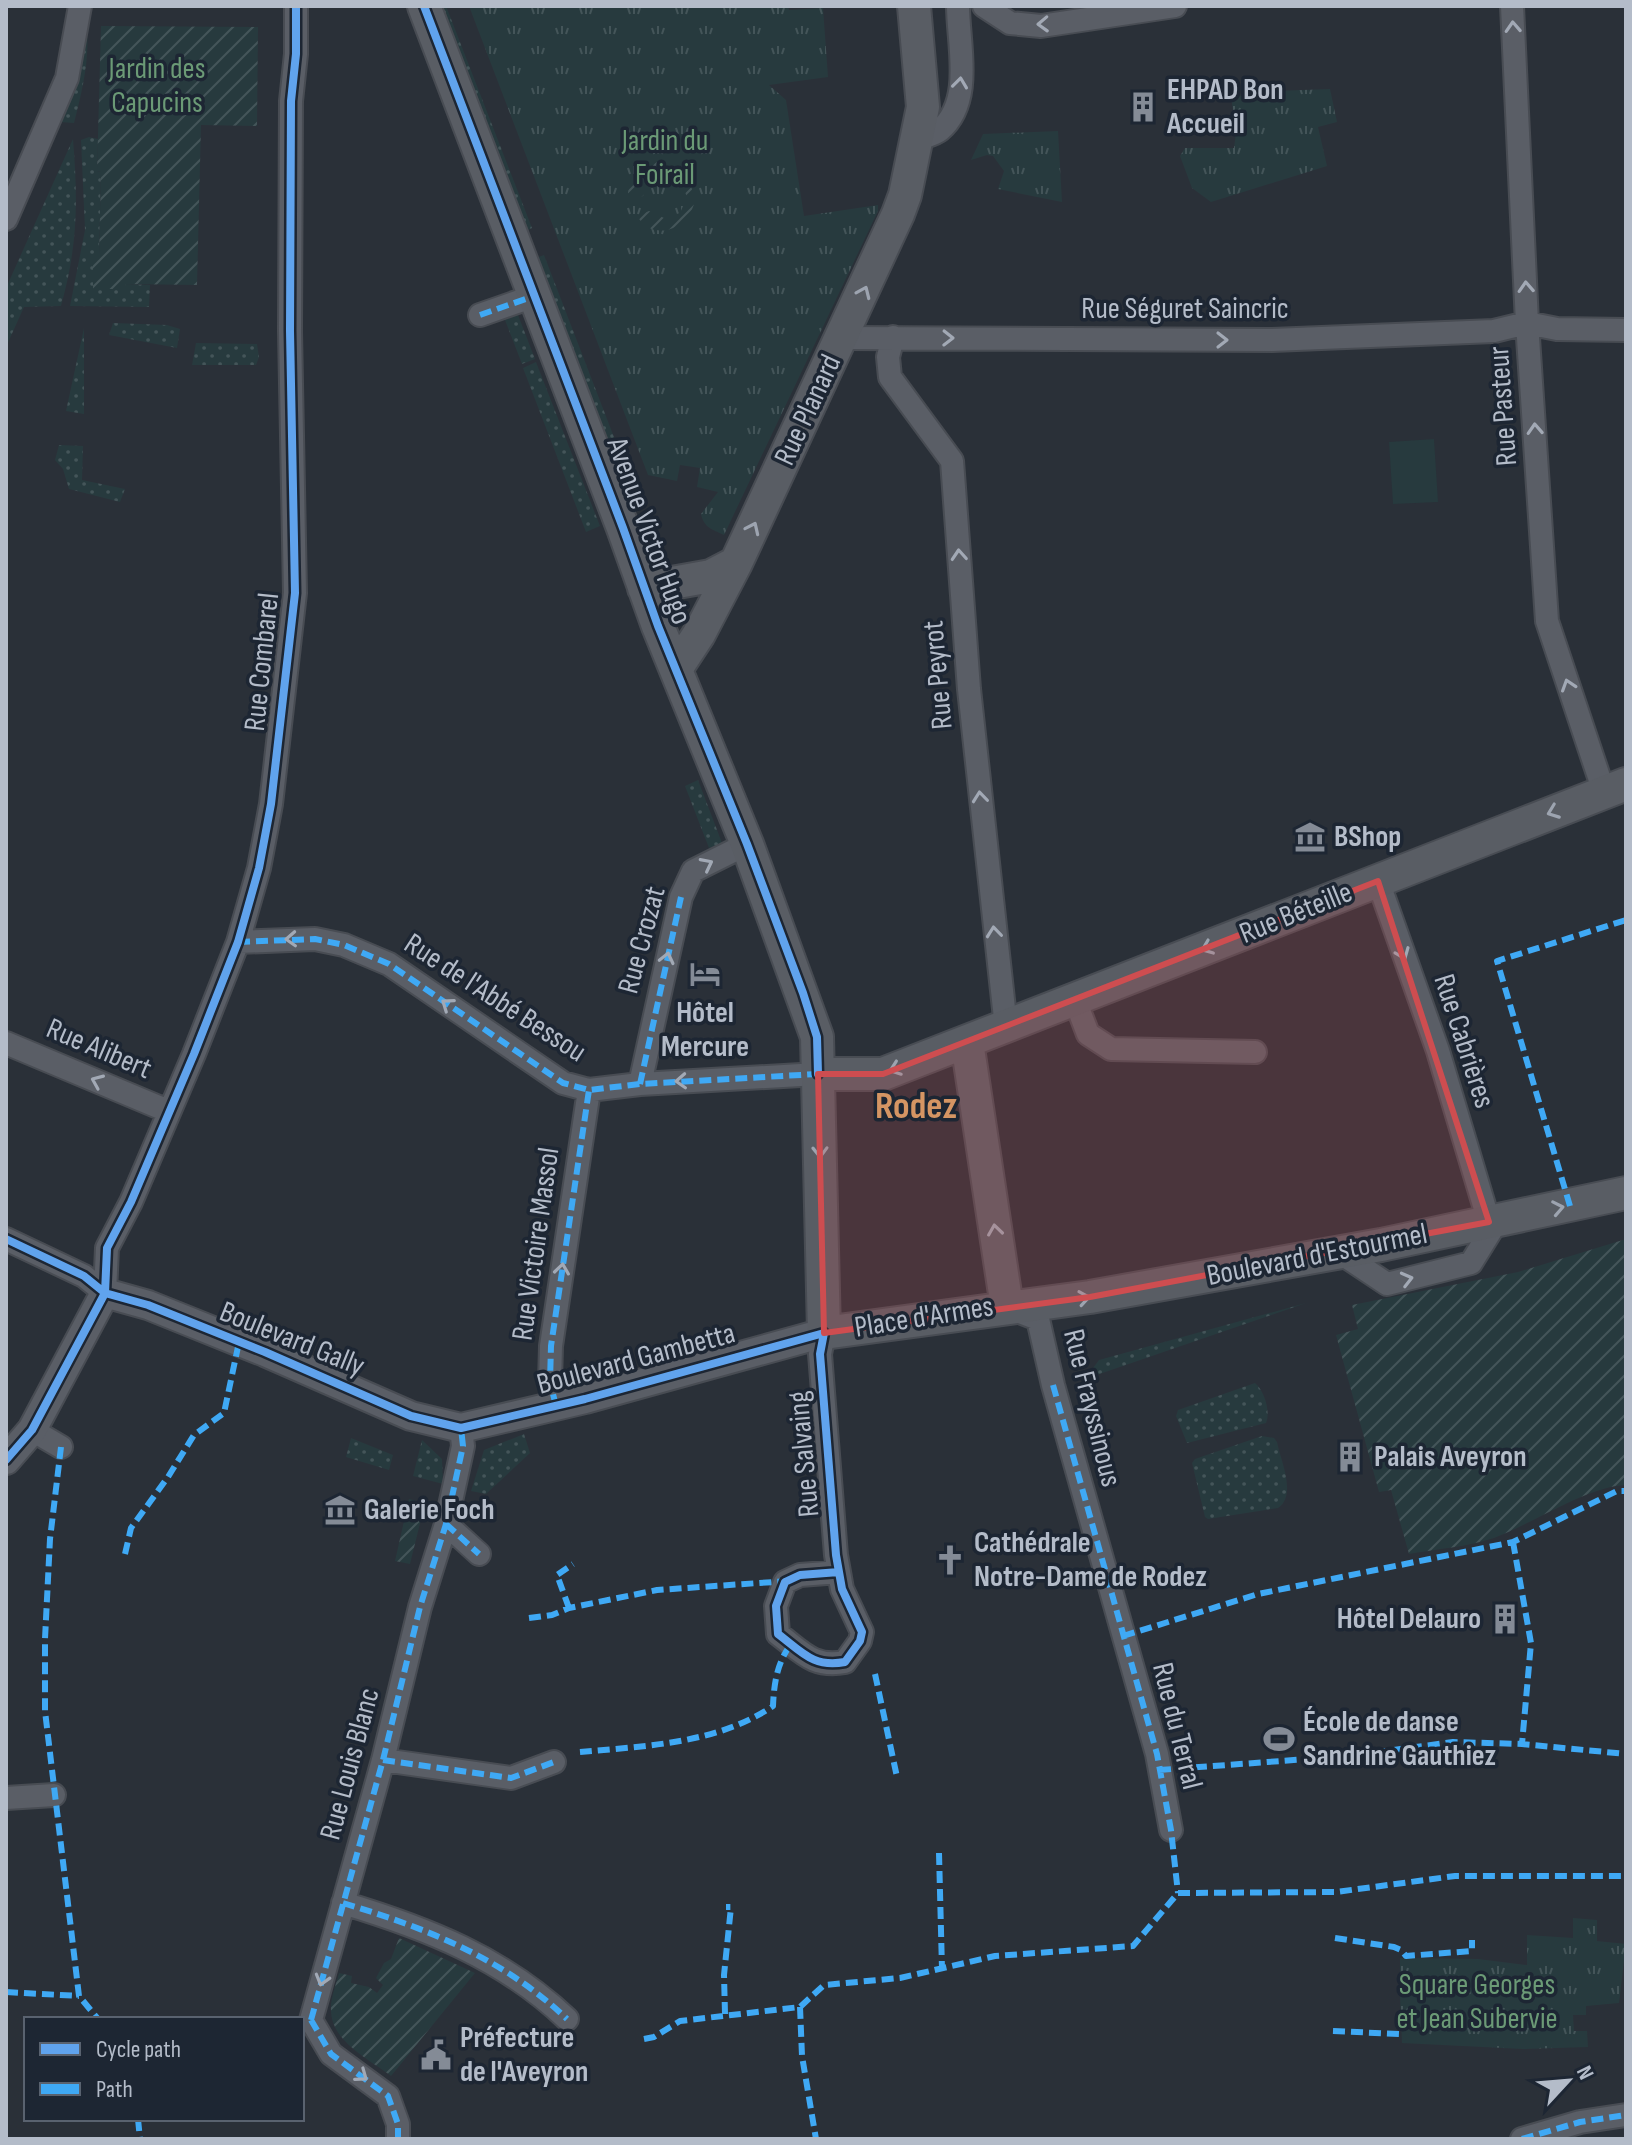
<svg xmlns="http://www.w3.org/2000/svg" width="1632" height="2145" viewBox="0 0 1632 2145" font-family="'Sofia Sans Condensed',sans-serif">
  <defs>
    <pattern id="grass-dots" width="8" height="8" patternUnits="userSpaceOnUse" patternTransform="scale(2)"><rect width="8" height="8" fill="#273a3e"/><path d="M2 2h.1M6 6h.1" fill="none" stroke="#445559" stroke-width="1.8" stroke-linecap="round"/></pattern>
    <pattern id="park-tufts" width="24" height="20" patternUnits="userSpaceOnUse" patternTransform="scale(2)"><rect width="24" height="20" fill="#273a3e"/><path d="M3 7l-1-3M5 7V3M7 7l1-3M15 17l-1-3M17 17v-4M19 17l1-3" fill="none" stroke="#445559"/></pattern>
    <pattern id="garden-furrows" width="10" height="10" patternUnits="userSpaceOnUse" patternTransform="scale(2)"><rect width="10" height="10" fill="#273a3e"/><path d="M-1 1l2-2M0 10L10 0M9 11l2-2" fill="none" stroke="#445559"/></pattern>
  </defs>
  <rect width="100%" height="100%" fill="#2a3038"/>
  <path fill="url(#grass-dots)" d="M439 6H446L532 228 526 231Z
    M86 23C91 56 82 92 74 123L60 122Z
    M89 137 98 139 97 171 101 172 99 258H94L125 289V284L150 285 149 307 70 306 85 230 81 140Z
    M73 139C78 201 78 245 61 306L24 307 6 347V288Z
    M544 255 627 471 618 469 536 258Z
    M518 315 535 359 522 364 505 320Z
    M113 323 167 325 180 329 177 348 109 335Z
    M84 328V414L66 411Z
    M196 343 257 344 259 357 256 365H192Z
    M536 362 600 526 586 532 523 368Z
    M59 445 83 446 82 480 125 489 120 502 69 489 63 469 55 460Z
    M698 780 722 843 709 848 685 786Z
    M1306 1303 1085 1379 1099 1360Z
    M1255 1383C1264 1390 1271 1412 1266 1423L1187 1443 1176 1416 1178 1410Z
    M524 1434 530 1453 486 1494 471 1491 484 1450Z
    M1262 1436 1274 1438 1277 1442C1281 1462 1297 1495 1278 1508L1208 1519 1205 1517 1192 1463 1195 1459Z
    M351 1438 393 1455 389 1470 346 1457Z
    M422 1440 442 1459 443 1484 413 1476Z"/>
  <path fill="url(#park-tufts)" d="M469 6H788L789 10 823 8 828 77 769 85 786 100 804 216 878 205V211L724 535C712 529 704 528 701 514L718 492 697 487 700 468 680 465 677 481 648 475Z
    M1330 89 1337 122 1318 127 1327 166 1211 202 1192 188 1180 156 1185 148H1234L1236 133 1231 96 1273 95 1275 91Z
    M1058 131 1062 202 998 189 1004 171 993 156 987 155 971 160 983 134Z
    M1573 1918 1597 1920V1941L1626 1944 1619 2003 1586 2006V2015H1573L1574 2031H1587L1588 2047 1523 2049 1402 2043 1400 1996 1409 1992 1400 1979V1958L1478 1959 1527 1965V1935L1573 1938Z"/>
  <path fill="url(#garden-furrows)" d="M101 26 258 27 257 126 201 125 197 285 126 284 125 289H93V258L99 257 101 172 97 171Z
    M657 162C679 165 690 177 695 199 691 228 654 244 637 216L649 211 664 218 680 213 687 197 681 182 666 175 650 180 643 196 632 199 628 193C630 177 643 167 657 162Z
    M1626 1239V1485C1588 1486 1532 1524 1494 1538 1468 1547 1436 1549 1409 1554L1391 1490 1379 1492 1336 1335 1358 1329 1352 1305 1518 1272Z
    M409 1499 425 1503 410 1564 395 1561Z
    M399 1938 475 1973 391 2076C369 2059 332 2042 331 2011 330 1999 336 1985 339 1973L352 1976 351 1983 369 1987 377 1993 383 1985 376 1978 384 1963 391 1959Z"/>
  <path fill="#273a3e" d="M1434 439 1438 502 1393 504 1389 442Z"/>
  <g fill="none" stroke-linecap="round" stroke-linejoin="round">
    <g stroke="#484c53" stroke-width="26">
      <path id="minor" d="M984 6 1010 23 1041 26 1175 6
        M1512 6 1527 323 1547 621 1604 792
        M916 140C923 137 934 135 940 130 974 101 958 44 958 6
        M6 219 67 78 80 6
        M480 315 534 296
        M893 337 888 357 890 377 952 461 969 689 1006 1027
        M842 338 1272 340 1494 331 1527 323 1557 329 1626 330
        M1378 881 1438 1051 1489 1222
        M238 942 315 939 344 945 389 964 563 1083 589 1090 640 1084 818 1074
        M1075 1000 1088 1034 1111 1049 1255 1052
        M6 1043 168 1111
        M640 1084 681 897 693 871 747 844
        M6 1239 84 1276 105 1293
        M1339 1252 1387 1284 1471 1263 1497 1221
        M105 1293 107 1248 131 1202 194 1054 238 942 259 868 271 804 295 593 290 331 291 101 296 54V6
        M1012 1309 1038 1319 1053 1385 1157 1754 1171 1830
        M824 1333 820 1354 836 1555 842 1589 862 1632 860 1641 845 1662C813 1668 802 1652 778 1634L776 1606 785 1582 800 1575 839 1572
        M556 1406 550 1382 551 1346 589 1090
        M32 1430 61 1447
        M446 1524 479 1554
        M383 1760 511 1778 554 1762
        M6 1798 54 1795
        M343 1903C426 1928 503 1958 567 2019
        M398 2139V2124L388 2096 331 2054 311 2020 383 1760 420 1607 446 1524 463 1446 461 1428
        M1522 2139 1580 2122 1626 2115"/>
    </g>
    <g stroke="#484c53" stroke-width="32">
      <path id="tertiary" d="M6 1460 32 1430 105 1293 148 1305 265 1352 411 1416 461 1428 585 1399 824 1333"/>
    </g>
    <g stroke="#484c53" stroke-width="36">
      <path id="secondary" d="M424 6 623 528 658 626 747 844 817 1037 824 1333 1090 1297 1381 1245 1626 1193
        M644 588 711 576 736 563
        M676 669 699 634 736 563 898 214 905 195 923 107 914 6
        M967 1042 1007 1307
        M818 1074H883L1626 784"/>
    </g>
    <use href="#minor" stroke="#5a5e66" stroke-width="22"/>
    <use href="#tertiary" stroke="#5a5e66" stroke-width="28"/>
    <use href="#secondary" stroke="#595d64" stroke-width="32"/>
    <path stroke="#3fa9f5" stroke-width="6" stroke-dasharray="12 6" stroke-linecap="butt" d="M480 315 534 296
      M238 942 315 939 344 945 389 964 563 1083 589 1090 640 1084 818 1074
      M640 1084 681 897
      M1570 1206 1497 961 1626 920
      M1053 1385 1157 1754 1171 1830 1178 1893
      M556 1406 550 1382 551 1346 589 1090
      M61 1447 50 1539 45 1639V1711L79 1996 98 2019
      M446 1524 479 1554
      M1513 1542 1531 1643 1522 1744
      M125 1554 131 1528 168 1477 194 1435 224 1413 239 1342
      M569 1608 557 1575 573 1564
      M529 1618 552 1615 569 1608 657 1590 788 1581
      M1123 1636 1258 1594 1513 1542 1617 1491H1626
      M875 1674 897 1777
      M580 1752C645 1746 717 1744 773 1706 774 1683 777 1663 791 1644
      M383 1760 511 1778 554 1762
      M1159 1770 1349 1756 1453 1742 1522 1744 1626 1754
      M939 1853 942 1969
      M1178 1893 1336 1892 1455 1876H1626
      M343 1903C426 1928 503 1958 567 2019
      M1335 1938 1394 1947 1401 1950 1406 1956 1472 1951V1940
      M6 1992 79 1996
      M800 2007 802 2056 816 2139
      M725 2014 724 1975 731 1907H726
      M311 2020 383 1760 420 1607 446 1524 463 1446 461 1428
      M311 2020 331 2054 388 2096 398 2124V2139
      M1333 2031 1399 2034
      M644 2039 654 2037 680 2021 800 2007 824 1985 900 1978 995 1956 1133 1946 1178 1893
      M138 2119 140 2139
      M1522 2139 1580 2122 1626 2115"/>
    <g stroke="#1d2633" stroke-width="13">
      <path id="cycleway" d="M424 6 623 528 658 626 747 844 803 993 817 1037 818 1074
        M6 1239 84 1276 105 1293 148 1305 265 1352 411 1416 461 1428 585 1399 824 1333 820 1354 836 1555 842 1589 862 1632 860 1641 845 1662C813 1668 802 1652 778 1634L776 1606 785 1582 800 1575 839 1572
        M6 1460 32 1430 105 1293 107 1248 131 1202 194 1054 238 942 259 868 271 804 295 593 290 331 291 101 296 54V6"/>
    </g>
    <use href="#cycleway" stroke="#60a3ed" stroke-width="8"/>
  </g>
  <defs><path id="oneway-chevron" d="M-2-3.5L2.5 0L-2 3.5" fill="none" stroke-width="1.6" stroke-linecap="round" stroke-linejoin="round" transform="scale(2)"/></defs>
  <g stroke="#a2a9b5">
    <use href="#oneway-chevron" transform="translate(1043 24) rotate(178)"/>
    <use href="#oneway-chevron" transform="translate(1513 27) rotate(-93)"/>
    <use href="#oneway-chevron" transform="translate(960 83) rotate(-83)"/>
    <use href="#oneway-chevron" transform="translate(1526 287) rotate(-93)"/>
    <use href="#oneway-chevron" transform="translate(948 338) rotate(1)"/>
    <use href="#oneway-chevron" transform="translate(1222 340)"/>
    <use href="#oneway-chevron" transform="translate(1535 429) rotate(-93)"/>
    <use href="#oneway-chevron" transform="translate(959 555) rotate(-94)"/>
    <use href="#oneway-chevron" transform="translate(1568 685) rotate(-108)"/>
    <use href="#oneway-chevron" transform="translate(980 797) rotate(-96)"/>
    <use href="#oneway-chevron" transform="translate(707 864) rotate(-27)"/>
    <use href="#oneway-chevron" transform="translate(994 932) rotate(-96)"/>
    <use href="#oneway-chevron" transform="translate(291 939) rotate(177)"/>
    <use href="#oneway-chevron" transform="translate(1403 954) rotate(68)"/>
    <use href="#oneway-chevron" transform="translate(667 958) rotate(-77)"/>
    <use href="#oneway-chevron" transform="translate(447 1004) rotate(-145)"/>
    <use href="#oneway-chevron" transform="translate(97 1081) rotate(-157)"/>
    <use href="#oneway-chevron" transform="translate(681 1081) rotate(177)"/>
    <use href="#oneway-chevron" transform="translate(562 1269) rotate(-82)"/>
    <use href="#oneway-chevron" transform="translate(1407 1279) rotate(-14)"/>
    <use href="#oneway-chevron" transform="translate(322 1980) rotate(106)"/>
    <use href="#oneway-chevron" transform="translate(362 2076) rotate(36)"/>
  </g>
  <g stroke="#9da4b0">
    <use href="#oneway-chevron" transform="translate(864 292) rotate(-66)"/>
    <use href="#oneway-chevron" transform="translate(753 528) rotate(-65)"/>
    <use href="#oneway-chevron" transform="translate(1553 812) rotate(159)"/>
    <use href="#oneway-chevron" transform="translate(1207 948) rotate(158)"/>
    <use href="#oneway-chevron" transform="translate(895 1069) rotate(160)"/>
    <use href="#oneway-chevron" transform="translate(820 1152) rotate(89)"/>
    <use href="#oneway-chevron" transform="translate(1558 1208) rotate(-11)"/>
    <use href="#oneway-chevron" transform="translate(995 1230) rotate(-98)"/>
    <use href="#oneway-chevron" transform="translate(1084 1298) rotate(-9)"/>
  </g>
  <path fill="#ce4d50" fill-opacity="0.2" stroke="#ce4d50" stroke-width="6" stroke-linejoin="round" d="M1378 881 1489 1222 1090 1297 824 1333 818 1074H883Z"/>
  <defs>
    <g id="building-bare" transform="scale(2.4)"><path d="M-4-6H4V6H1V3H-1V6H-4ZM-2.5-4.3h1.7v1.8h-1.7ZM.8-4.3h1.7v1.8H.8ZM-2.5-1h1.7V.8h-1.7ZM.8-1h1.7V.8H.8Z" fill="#848b96" stroke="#1d2633" stroke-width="2.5" paint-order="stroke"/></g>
    <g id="museum-bare" transform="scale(2.4)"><path d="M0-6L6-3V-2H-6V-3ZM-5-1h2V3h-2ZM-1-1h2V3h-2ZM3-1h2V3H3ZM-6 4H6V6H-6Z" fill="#848b96" stroke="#1d2633" stroke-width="2.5" paint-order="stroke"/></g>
    <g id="hotel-bare" transform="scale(2.4)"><path d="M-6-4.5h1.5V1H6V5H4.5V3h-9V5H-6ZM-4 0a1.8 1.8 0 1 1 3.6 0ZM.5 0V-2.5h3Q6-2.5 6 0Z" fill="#848b96" stroke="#1d2633" stroke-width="2.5" paint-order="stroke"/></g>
    <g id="church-bare" transform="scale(2.4)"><path d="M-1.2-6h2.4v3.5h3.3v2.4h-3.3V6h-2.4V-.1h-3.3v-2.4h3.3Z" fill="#848b96" stroke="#1d2633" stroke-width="2.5" paint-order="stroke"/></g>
    <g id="stadium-bare" transform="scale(2.4)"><path d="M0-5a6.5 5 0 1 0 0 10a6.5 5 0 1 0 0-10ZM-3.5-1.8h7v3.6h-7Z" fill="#848b96" stroke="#1d2633" stroke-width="2.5" paint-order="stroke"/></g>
    <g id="civic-bare" transform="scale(2.4)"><path d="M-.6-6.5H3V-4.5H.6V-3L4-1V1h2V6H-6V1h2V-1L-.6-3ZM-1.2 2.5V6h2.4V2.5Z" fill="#848b96" stroke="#1d2633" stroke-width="2.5" paint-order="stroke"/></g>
  </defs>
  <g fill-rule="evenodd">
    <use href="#building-bare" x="1143" y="107"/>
    <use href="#museum-bare" x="1310" y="837"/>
    <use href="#hotel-bare" x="705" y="974"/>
    <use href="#building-bare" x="1350" y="1457"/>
    <use href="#museum-bare" x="340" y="1510"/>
    <use href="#church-bare" x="950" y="1560"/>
    <use href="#building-bare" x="1505" y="1619"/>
    <use href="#stadium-bare" x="1279" y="1739"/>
    <use href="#civic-bare" x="436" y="2055"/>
  </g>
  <g text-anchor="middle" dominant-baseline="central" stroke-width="7" stroke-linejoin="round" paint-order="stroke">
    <g font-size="30" fill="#6b9a76" stroke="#1d2633">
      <text x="157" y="69">Jardin des<tspan x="157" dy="34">Capucins</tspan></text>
      <text x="665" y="141">Jardin du<tspan x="665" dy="34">Foirail</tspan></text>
      <text x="1477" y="1985">Square Georges<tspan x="1477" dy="34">et Jean Subervie</tspan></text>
    </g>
    <g font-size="30" font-weight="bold" fill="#b4bcc9" stroke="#1d2633" text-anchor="start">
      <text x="1167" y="90">EHPAD Bon<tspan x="1167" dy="34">Accueil</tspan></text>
      <text x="1334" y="837">BShop</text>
      <text x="705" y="1013" text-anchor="middle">Hôtel<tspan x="705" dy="34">Mercure</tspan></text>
      <text x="1374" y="1457">Palais Aveyron</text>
      <text x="364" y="1510">Galerie Foch</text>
      <text x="974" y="1543">Cathédrale<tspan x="974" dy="34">Notre-Dame de Rodez</tspan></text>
      <text x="1481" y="1619" text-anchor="end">Hôtel Delauro</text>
      <text x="1303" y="1722">École de danse<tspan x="1303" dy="34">Sandrine Gauthiez</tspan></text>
      <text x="460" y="2038">Préfecture<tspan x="460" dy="34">de l'Aveyron</tspan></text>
    </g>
    <g font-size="30" fill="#b4bcc9" stroke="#1d2633">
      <text x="1185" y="309">Rue Séguret Saincric</text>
      <text transform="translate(1503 406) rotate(-94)">Rue Pasteur</text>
      <text transform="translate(808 410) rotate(-65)">Rue Planard</text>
      <text transform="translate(649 531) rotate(70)">Avenue Victor Hugo</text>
      <text transform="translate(262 662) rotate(-84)">Rue Combarel</text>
      <text transform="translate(938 675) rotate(-95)">Rue Peyrot</text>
      <text transform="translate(1296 913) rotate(-22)">Rue Béteille</text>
      <text transform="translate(642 940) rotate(-75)">Rue Crozat</text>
      <text transform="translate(495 998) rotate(33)">Rue de l'Abbé Bessou</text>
      <text transform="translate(1464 1041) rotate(72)">Rue Cabrières</text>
      <text transform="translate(99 1049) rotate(23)">Rue Alibert</text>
      <text transform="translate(536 1244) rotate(-82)">Rue Victoire Massol</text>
      <text transform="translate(1317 1255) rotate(-11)">Boulevard d'Estourmel</text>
      <text transform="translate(924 1317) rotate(-9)">Place d'Armes</text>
      <text transform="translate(292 1339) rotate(22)">Boulevard Gally</text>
      <text transform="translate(636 1359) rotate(-15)">Boulevard Gambetta</text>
      <text transform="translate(1092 1408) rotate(76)">Rue Frayssinous</text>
      <text transform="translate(804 1454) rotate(-95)">Rue Salvaing</text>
      <text transform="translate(1177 1726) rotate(76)">Rue du Terral</text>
      <text transform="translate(350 1764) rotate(-75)">Rue Louis Blanc</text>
    </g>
    <g font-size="38" font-weight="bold" fill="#d59563" stroke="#1d2633">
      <text x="916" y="1106">Rodez</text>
    </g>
  </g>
  <rect width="1632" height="2145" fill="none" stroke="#b4bcc9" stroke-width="16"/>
  <rect x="24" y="2017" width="280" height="104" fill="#1d2633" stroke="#59626f" stroke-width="2"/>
  <rect x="40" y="2043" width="40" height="12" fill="#60a3ed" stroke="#59626f" stroke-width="2"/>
  <text x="96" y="2057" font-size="24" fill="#b4bcc9">Cycle path</text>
  <rect x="40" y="2083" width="40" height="12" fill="#3fa9f5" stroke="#59626f" stroke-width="2"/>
  <text x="96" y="2097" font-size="24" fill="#b4bcc9">Path</text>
  <g transform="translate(1568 2081) rotate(64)" stroke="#1d2633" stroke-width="6" paint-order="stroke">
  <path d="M0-6L14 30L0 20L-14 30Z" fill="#b4bcc9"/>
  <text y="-12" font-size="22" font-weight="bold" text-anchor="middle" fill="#b4bcc9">N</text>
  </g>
</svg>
